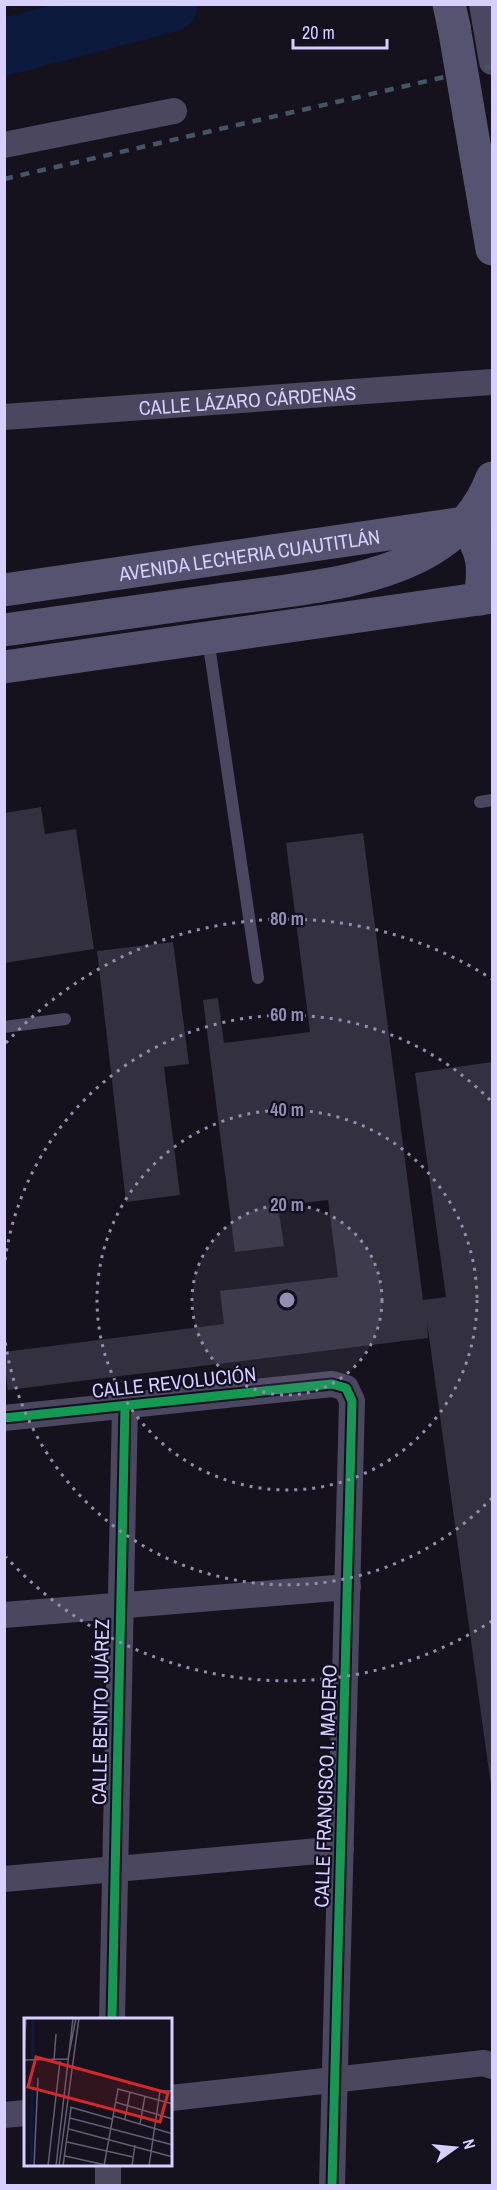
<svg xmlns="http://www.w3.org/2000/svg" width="497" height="2190" viewBox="0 0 497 2190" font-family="'Archivo Narrow',sans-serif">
  <rect width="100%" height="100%" fill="#15121d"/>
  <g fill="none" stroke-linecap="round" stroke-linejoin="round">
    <path stroke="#0b1a3d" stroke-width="57" d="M4 47 169 4"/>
  </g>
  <path fill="#333040" d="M41 807 45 834 76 829 94 949 4 963V813Z
    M363 833 423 1300 446 1297 415 1073 492 1062V1793L427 1322 428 1338 8 1390 4 1362V1352L224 1324 220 1291 338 1277 328 1200 278 1206 284 1246 235 1252 203 1000 218 998 224 1043 310 1032 286 843Z
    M173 942 189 1064 164 1067 180 1195 126 1202 97 951Z"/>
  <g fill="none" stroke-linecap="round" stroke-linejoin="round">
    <path stroke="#4a475e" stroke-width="12" d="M208 639 258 978
      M480 802 492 800
      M4 1027 65 1019"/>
    <g stroke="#4a475e" stroke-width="26">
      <path d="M482 4 492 62"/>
      <path d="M4 145 174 111"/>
      <path id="s1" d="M4 417 492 382"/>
      <path d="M4 1418 332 1384 346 1388 352 1401 332 2186"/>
      <path d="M4 1615 348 1587"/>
      <path d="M4 1879 341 1849"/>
      <path d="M112 2019 125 1406"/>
      <path d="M171 2098 484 2063 492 2066"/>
      <path d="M4 2115 26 2113"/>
      <path d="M108 2186V2164"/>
    </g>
    <g stroke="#565371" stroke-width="33">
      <path d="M449 4 454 27"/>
      <path d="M464 523C484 552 485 565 480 599"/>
      <path id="s2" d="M4 590 492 519"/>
      <path d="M4 667 492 597"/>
    </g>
    <path stroke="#425668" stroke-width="4.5" stroke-dasharray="9 8" stroke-linecap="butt" d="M4 179 492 66"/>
    <path stroke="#565371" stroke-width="33" d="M454 27 492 249
      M4 630C78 619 152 609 225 599 291 590 375 584 432 549 461 531 480 509 492 478"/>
    <g stroke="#120e22" stroke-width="13">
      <path id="cycleway" d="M4 1418 332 1384 346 1388 352 1401 332 2186
        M112 2019 125 1406"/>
    </g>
    <use href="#cycleway" stroke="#139951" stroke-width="9"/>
  </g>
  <circle cx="287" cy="1300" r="95" fill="#938db0" fill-opacity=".12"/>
  <g fill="none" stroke="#938db0" stroke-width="3" stroke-dasharray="3 6">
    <circle cx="287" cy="1300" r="95"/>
    <circle cx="287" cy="1300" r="190"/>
    <path d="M492 1498A285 285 0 0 1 5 1340M5 1260A285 285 0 0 1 492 1102"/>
    <path d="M492 1621A381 381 0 0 1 6 1557M6 1043A381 381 0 0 1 492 979"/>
  </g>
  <g text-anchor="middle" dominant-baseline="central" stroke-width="4.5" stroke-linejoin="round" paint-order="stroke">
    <g font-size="20" fill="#d7cfff" stroke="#120e22">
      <text stroke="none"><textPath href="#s1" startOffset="244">CALLE LÁZARO CÁRDENAS</textPath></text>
      <text stroke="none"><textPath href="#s2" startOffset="248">AVENIDA LECHERIA CUAUTITLÁN</textPath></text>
      <text transform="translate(174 1382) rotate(-6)">CALLE REVOLUCIÓN</text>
      <text transform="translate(100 1712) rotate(-89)">CALLE BENITO JUÁREZ</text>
      <text transform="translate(325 1786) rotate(-88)">CALLE FRANCISCO I. MADERO</text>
    </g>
  </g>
  <g transform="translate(24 2018)">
    <rect width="148" height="148" fill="#15121d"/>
    <path fill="none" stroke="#0b1a3d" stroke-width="3" d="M7 148 9 0"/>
    <path fill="none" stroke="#635e77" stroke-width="1.5" d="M0 36 2 0M0 42 44 41 52 0M30 42 32 16M91 84 149 101M46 89 88 101M89 98 149 116M46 100 149 127M101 101 106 74M116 106 121 78M45 111 149 139M43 124 109 139M41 138 86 148M10 148 14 60M24 148 36 43M32 148 49 0M35 148 55 0M39 148 47 90M80 148 94 71 149 86M108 148 111 127M125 148 136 73H149"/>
    <path fill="#d62828" fill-opacity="0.15" stroke="#d62828" stroke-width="3" d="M12 39 144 75 136 104 4 69Z"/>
    <rect width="148" height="148" fill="none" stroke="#d7cfff" stroke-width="3"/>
  </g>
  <circle cx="287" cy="1300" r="9" fill="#938db0" stroke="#120e22" stroke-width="3"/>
  <g font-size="18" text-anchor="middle" font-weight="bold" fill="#938db0" stroke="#120e22" stroke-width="4.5" stroke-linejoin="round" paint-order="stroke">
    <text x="287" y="925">80 m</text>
    <text x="287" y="1021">60 m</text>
    <text x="287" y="1116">40 m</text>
    <text x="287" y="1211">20 m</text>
  </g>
  <rect width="497" height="2190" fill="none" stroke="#d7cfff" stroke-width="12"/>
  <g transform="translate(455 2148) rotate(75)" stroke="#120e22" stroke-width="4.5" paint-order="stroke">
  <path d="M0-4.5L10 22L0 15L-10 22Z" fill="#d7cfff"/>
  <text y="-9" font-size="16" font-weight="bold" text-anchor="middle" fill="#d7cfff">N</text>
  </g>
  <path d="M293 39v9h94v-9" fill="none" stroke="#d7cfff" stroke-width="3"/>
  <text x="302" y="39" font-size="18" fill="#d7cfff" stroke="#120e22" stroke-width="4.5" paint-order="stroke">20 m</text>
</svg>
